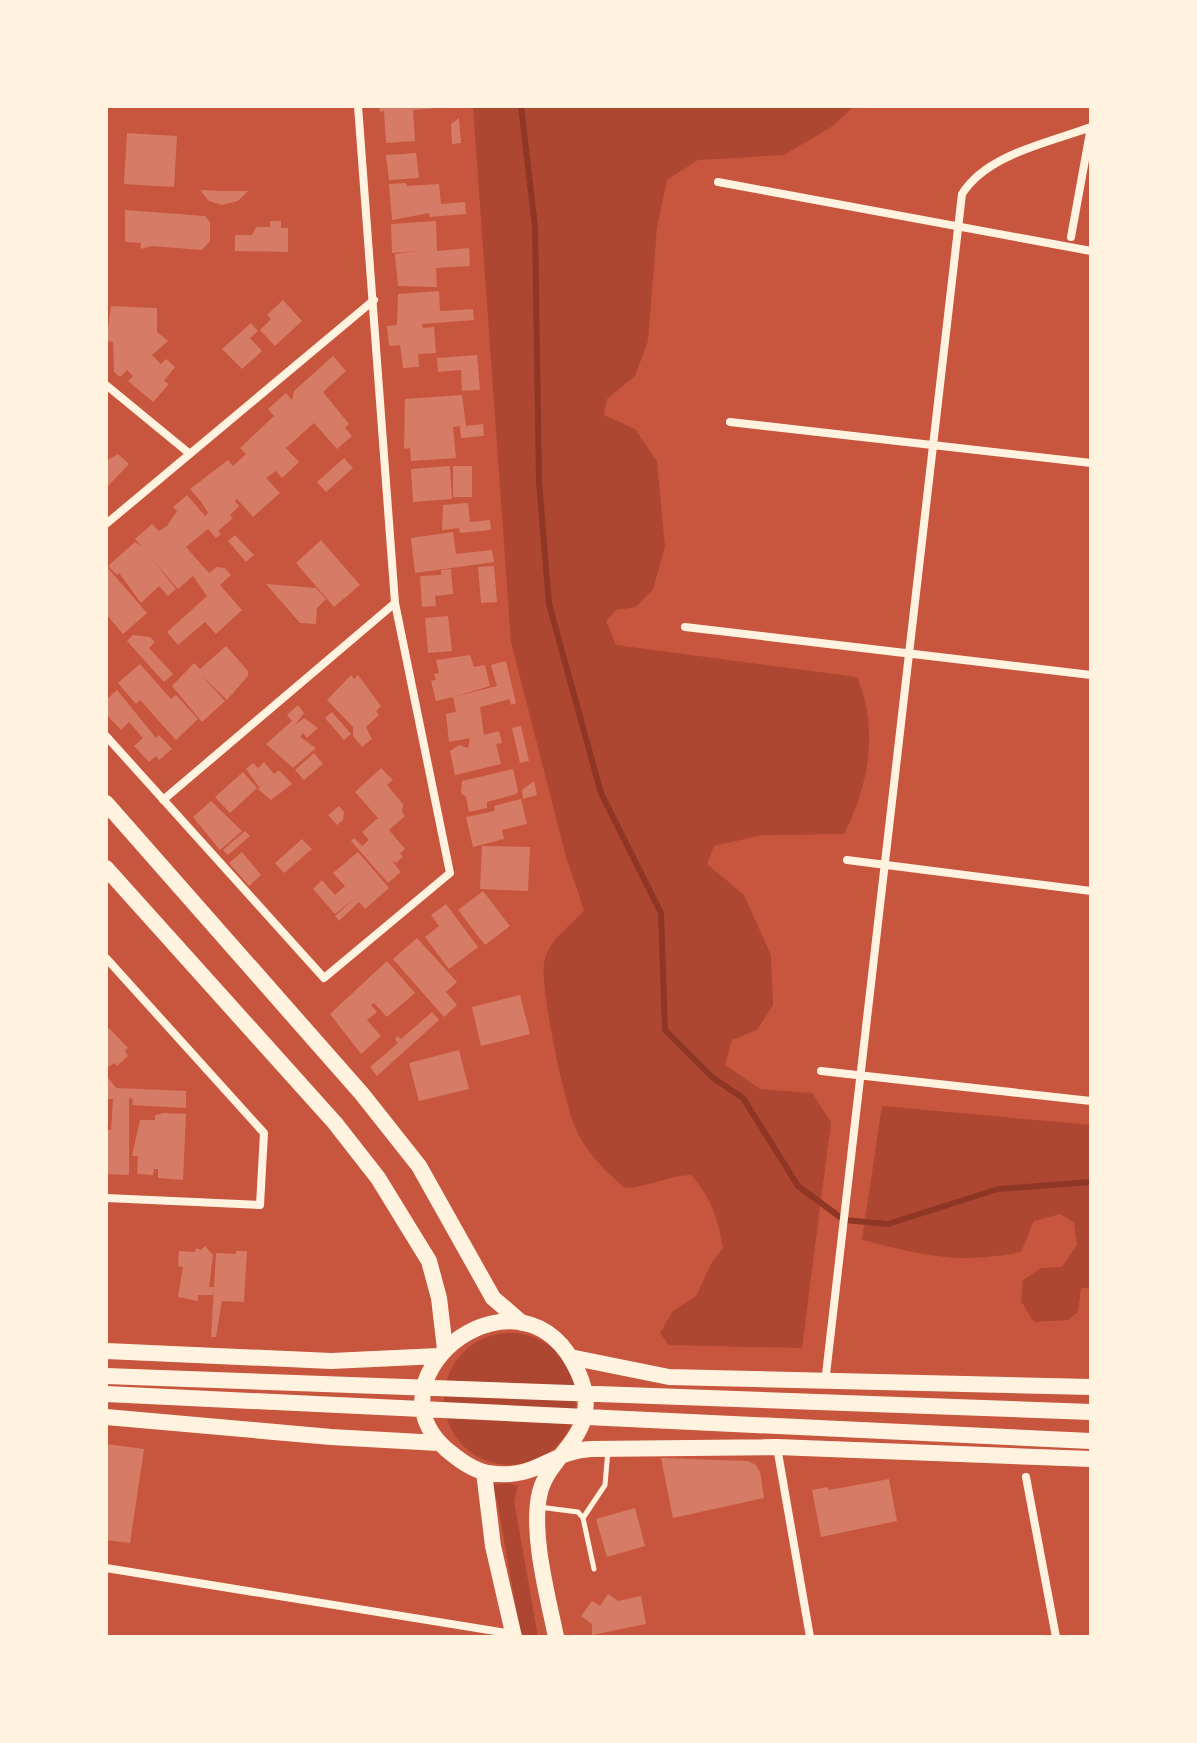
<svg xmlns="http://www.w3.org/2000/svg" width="1197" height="1743" viewBox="0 0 1197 1743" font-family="'IBM Plex Sans',sans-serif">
  <rect width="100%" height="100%" fill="#c8553d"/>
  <path fill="#ae4732" d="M473 106H854L833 126 784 155 698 160 667 180 657 227 648 341 635 376 607 399 604 415 635 429 657 462 665 547 653 589 636 607 616 610 606 621 616 645 857 677C879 729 869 785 844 834L762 835 714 846 707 864 744 895 771 955 773 1005 757 1030 732 1040 725 1065 760 1089 812 1093 831 1122 802 1348 669 1345 660 1333 673 1311 696 1296 712 1262 723 1248C718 1218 711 1198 691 1175 667 1176 649 1187 625 1188 605 1171 589 1155 577 1132 565 1108 540 989 544 963 548 940 570 927 584 910L566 857 511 642Z
    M882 1106 1091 1125V1288H1081L1078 1312 1068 1320 1034 1322 1021 1301 1023 1280 1041 1268 1062 1267 1077 1245 1074 1222 1060 1214 1034 1221 1021 1252C960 1265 922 1255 862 1240Z
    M444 1399a66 66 0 1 1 132 0a66 66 0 1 1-132 0Z
    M508 1483 518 1486 514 1501 538 1637H521L497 1500 488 1485Z"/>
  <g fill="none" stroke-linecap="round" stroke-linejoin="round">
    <path stroke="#8f3625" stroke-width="6" d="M521 106 535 227 539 482 549 604 601 793 661 913 665 1030 713 1078 743 1098 798 1186 844 1220 888 1224 998 1189 1091 1182"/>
  </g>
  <path fill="#d67c66" d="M380 106H437V108L413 110 415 141 386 143 384 111 380 112Z
    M459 118 461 143 452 144 451 124Z
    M127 133 177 136 174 187 124 184Z
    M416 153 419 178 389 180 386 155Z
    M406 183 407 186 439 184 441 204 465 202 466 214 430 217 429 213 392 220 389 184Z
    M200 190 219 191H248L238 201 222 205 209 201Z
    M125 210 205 216 210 222V241L202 250 152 246 140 249 141 243 125 242Z
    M270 221H281V228H288V252L235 251V235H252L256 227H270Z
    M436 221 437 251 469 248 470 266 436 268 437 287 398 286 395 254 417 251 392 253 391 224Z
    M439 291 440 311 473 309 474 320 422 324 423 328 434 327 436 353 418 354 419 367 403 368 400 345 389 346 387 326 397 325 398 294Z
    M283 300 302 321 275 346 260 330 271 319 267 315Z
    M111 306 157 308V332L168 341 152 355 161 364 166 359 175 367 164 381 169 384 153 402 128 381 133 376 127 370 120 377 114 372 113 342 106 341Z
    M251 323 258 331 250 338 262 351 242 369 222 349Z
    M477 355 480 390 462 391 461 370 438 372 437 358Z
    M333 356 346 371 323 392 349 424 345 428 352 436 337 449 314 423 286 448 299 462 282 478 276 471 266 478 280 493 253 517 237 499 235 501 239 506 230 515 233 518 218 531 221 534 216 538 208 529 186 547 209 573 217 567 225 568 231 575 220 585 242 610 216 634 205 622 178 645 167 632 207 596 193 576 178 589 151 558 176 589 168 596 159 586 141 603 119 573 117 575 108 566 135 542 142 547 135 539 152 524 159 531 167 526 177 511 173 507 187 495 205 516 208 513 202 503 190 489 228 460 233 466 246 454 240 448 274 416 268 409 286 393 292 400 294 391Z
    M462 395 466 426 483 424 484 436 461 438 460 426 453 427 456 458 411 461 410 448 404 449 405 399Z
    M118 454 129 464 108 486 106 461Z
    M344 458 353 468 326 492 317 482Z
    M450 466 452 499 413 502 411 469Z
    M453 466H472V497H453Z
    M468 503 470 522 490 520 491 530 460 533 459 528 442 530 443 505Z
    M453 532 456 554 492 550 494 562 415 573 411 538Z
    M235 535 254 555 246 562 228 541Z
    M321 540 360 585 334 607 296 563Z
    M106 566 147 613 123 634 106 614Z
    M494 566 497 602 481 603 478 567Z
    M451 569 453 594 435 596 436 606 422 607 420 576 441 575V570Z
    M266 584 316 588 326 599 317 608 316 624 300 623Z
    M448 616 452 651 428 653 425 618Z
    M133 635 150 637 155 642 149 648 173 674 164 682 127 641Z
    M226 646 248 671V676L227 700 201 675 225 701 202 722 172 686 194 663 200 669Z
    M470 655 474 667 485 665 490 686 453 697 497 686 491 665 506 661 516 703 511 705 510 699 480 707 484 735 499 731 502 743 496 744 501 764 455 775 450 751 459 745 468 748 470 738 449 742 446 714 456 712 453 697 436 701 431 681 436 680 434 674 439 673 436 660Z
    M140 664 171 699 176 695 198 719 176 740 140 700 136 704 118 683Z
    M351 675 354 679 358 675 381 706 376 711 379 715 366 727 372 739 362 747 353 736V727L327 700Z
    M117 690 156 738 159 735 172 749 159 760 156 756 149 762 134 746 143 738 129 722 121 730 106 714V700Z
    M298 705 304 713 295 725 304 718 318 728 307 738 303 733 300 737 316 748 293 768 266 744 292 721 287 715Z
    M332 712 351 734 344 740 325 718Z
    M521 726 529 761 520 763 512 728Z
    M314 753 323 764 304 780 295 770Z
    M264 762 274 774 279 770 292 784 271 800 258 789 264 783 259 787 246 769 253 763 258 768Z
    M381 768 393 780 387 785 403 804 402 812 405 816 389 830 405 849 400 853 403 857 396 863 392 861 401 872 388 883 351 841 354 838 362 846 369 840 362 832 378 818 355 792Z
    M513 769 518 791 516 794 487 802V808L469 812 466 797 461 793 462 781Z
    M243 772 257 788 230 813 215 797Z
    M534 781 537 795 523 799 522 790Z
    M521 799 527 824 502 830 504 839 473 847 466 817 495 811 494 806Z
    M211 801 242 831 220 850 193 817Z
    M339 806 344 812 343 820 337 825 328 815Z
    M245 831 250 836 228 855 223 850Z
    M302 839 312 849 284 873 275 863Z
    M482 846 530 847 528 891 480 889Z
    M242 852 261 875 249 886 229 863Z
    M358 852 389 888 365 909 359 902 339 921 335 916 355 898 335 914 313 889 322 880 335 895 345 886 333 873Z
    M483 891 510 926 485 945 458 910Z
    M446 904 478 947 449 969 425 937 439 926 431 915Z
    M417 938 457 982 446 992 457 1005 444 1017 393 959Z
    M387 961 415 993 387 1017 374 1003 371 1005 377 1012 367 1020 381 1036 361 1054 330 1014Z
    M520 995 530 1034 481 1046 472 1007Z
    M432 1012 439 1020 377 1076 370 1067 398 1043 395 1039 398 1036 401 1039Z
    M109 1028 128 1048 125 1051 128 1056 117 1066 114 1063 106 1069V1031Z
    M459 1050 469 1089 419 1101 409 1063Z
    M106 1075 116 1088 186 1091V1108L132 1105 133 1099 129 1098V1175L106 1174V1130H111L113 1099H106Z
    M164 1113 186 1114 183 1180 158 1178V1169H154L153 1175 137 1174 138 1156H132L140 1120H155V1115Z
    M205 1246 213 1255 209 1287H214L213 1295H198V1301L178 1297 183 1267 178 1266 179 1251 195 1252 196 1248 201 1250Z
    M236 1251H247L244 1302 222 1301 216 1337H211L216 1253 236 1254Z
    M106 1444 144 1449 130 1543 106 1540Z
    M661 1458 748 1461 756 1465 760 1472 764 1498 673 1518Z
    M889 1479 897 1521 821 1537 812 1490 828 1487 829 1490Z
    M635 1508 645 1546 607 1557 596 1519Z
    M608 1594 618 1601 641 1596 646 1624 592 1635V1624L581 1616 592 1601 600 1606Z"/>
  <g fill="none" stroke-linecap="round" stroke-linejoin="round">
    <path stroke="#fff3e0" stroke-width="5" d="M539 1507 578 1512 583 1518 594 1569
      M583 1518 605 1485 608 1450"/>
    <path stroke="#fff3e0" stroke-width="8" d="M718 182 1091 251
      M1071 237 1091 127
      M106 385 190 454
      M730 422 1091 463
      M106 524 374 300
      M685 627 1091 675
      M106 736 324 978 450 873 395 603 358 106
      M163 800 395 603
      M847 860 1091 891
      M106 958 264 1133 260 1205 106 1198
      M821 1071 1091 1101
      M825 1383 962 194C987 154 1048 143 1091 127
      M777 1447 810 1637
      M1026 1477 1056 1637
      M106 1568 513 1634"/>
    <path stroke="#fff3e0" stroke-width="16" d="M106 803 362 1094 419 1166 493 1298 522 1323
      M106 868 335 1123 378 1178 429 1261 439 1298 445 1349
      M106 1351 331 1361 439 1356
      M570 1357 669 1377 1091 1387
      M106 1376 1091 1412
      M106 1394 1091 1441
      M106 1417 331 1437 439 1443
      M484 1472 493 1546 514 1637
      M556 1637C548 1597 530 1532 540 1492 551 1450 606 1433 578 1372 524 1251 362 1375 446 1449 458 1459 472 1470 488 1473 537 1481 550 1451 591 1449L777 1447 1091 1459"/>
  </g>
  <rect width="1197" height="1743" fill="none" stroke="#fff3e0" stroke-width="216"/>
</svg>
